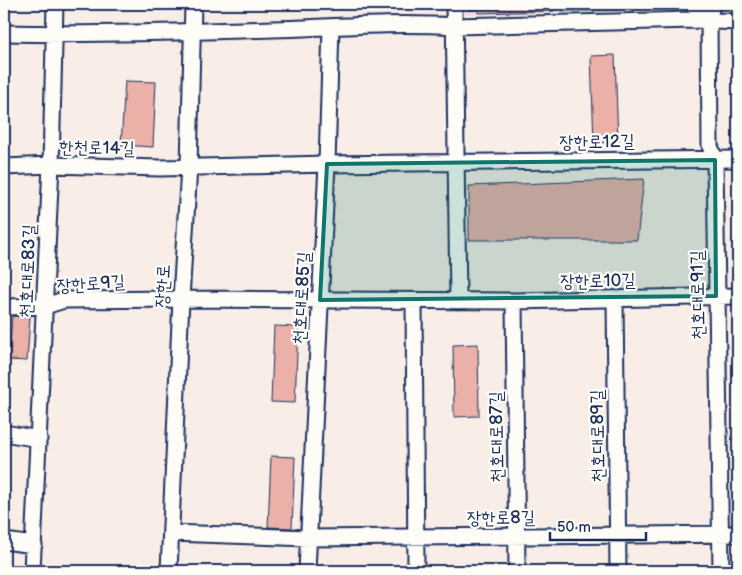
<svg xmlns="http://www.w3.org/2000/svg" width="742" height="575" viewBox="0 0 742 575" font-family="'Balsamiq Sans','Poor Story',sans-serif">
  <rect width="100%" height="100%" fill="#f9ede7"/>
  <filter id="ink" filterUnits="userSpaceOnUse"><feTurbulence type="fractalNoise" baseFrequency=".02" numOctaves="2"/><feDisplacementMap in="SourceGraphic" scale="10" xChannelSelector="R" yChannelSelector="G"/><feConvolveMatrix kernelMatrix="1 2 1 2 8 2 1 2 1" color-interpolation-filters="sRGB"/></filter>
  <g filter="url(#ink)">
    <path fill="#f5dbd4" d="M466 4H692L682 11 466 14Z"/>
    <path fill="#a1e1a9" stroke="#5e8884" d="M563 4H632V10L563 12Z"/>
    <path fill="#ebb0a7" stroke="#1b2f5e" d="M468 4H554V11L478 13V9L468 10Z
      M615 55 618 142 594 143 591 56Z
      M125 81 156 82 153 147 121 145Z
      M644 179 637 240H469V186Z
      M12 316 30 317 27 361 9 360Z
      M274 326 298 327 295 403 271 402Z
      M478 344 479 416 454 417 453 345Z
      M271 456 295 457 292 528 268 527Z"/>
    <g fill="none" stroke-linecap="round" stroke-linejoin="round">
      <g stroke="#1b2f5e" stroke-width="19">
        <path id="minor" d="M454 4 458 301
          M692 4 709 19
          M712 4 709 19 710 146 715 160 721 571
          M4 33C93 35 183 32 273 29 333 27 394 22 454 26L694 20 738 22
          M4 167 51 165 160 168 327 164 738 159
          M615 300 618 571
          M414 301 416 571
          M514 301 517 571
          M4 307 45 306 64 300 181 299 514 301 738 296
          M4 433 39 439
          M171 533 308 538 738 534
          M4 541 34 545
          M32 571 51 165 55 4
          M169 571 181 299 189 167 193 4
          M307 571 327 164 331 27"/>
      </g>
      <use href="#minor" stroke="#fdfcf7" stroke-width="15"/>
    </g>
  </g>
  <path fill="#0f766e" fill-opacity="0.2" stroke="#0f766e" stroke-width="4" stroke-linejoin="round" d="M715 160 716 296 320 300 327 164Z"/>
  <g text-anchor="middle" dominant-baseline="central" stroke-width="4.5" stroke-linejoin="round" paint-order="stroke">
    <g font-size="18" fill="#1b2f5e" stroke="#fdfcf7">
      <text transform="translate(597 142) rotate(-1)">장한로12길</text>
      <text transform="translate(97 148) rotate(1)">한천로14길</text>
      <text transform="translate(28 271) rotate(-88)">천호대로83길</text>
      <text transform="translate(598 281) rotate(-1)">장한로10길</text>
      <text transform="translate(91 284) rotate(-4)">장한로9길</text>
      <text transform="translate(163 286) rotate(-87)">장한로</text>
      <text transform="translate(698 295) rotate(-91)">천호대로91길</text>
      <text transform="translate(302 298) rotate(-87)">천호대로85길</text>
      <text transform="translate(598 436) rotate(-91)">천호대로89길</text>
      <text transform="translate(497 437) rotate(-91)">천호대로87길</text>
      <text transform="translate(501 518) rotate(-1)">장한로8길</text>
    </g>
  </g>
  <rect width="742" height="575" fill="none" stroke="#fdfcf7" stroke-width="20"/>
  <rect x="10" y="10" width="722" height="555" fill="none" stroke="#1b2f5e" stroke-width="2" filter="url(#ink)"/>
  <path d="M550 532v8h96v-8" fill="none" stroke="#1b2f5e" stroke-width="2.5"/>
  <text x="557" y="532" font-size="15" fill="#1b2f5e" stroke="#fdfcf7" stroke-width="4" paint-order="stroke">50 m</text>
</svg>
